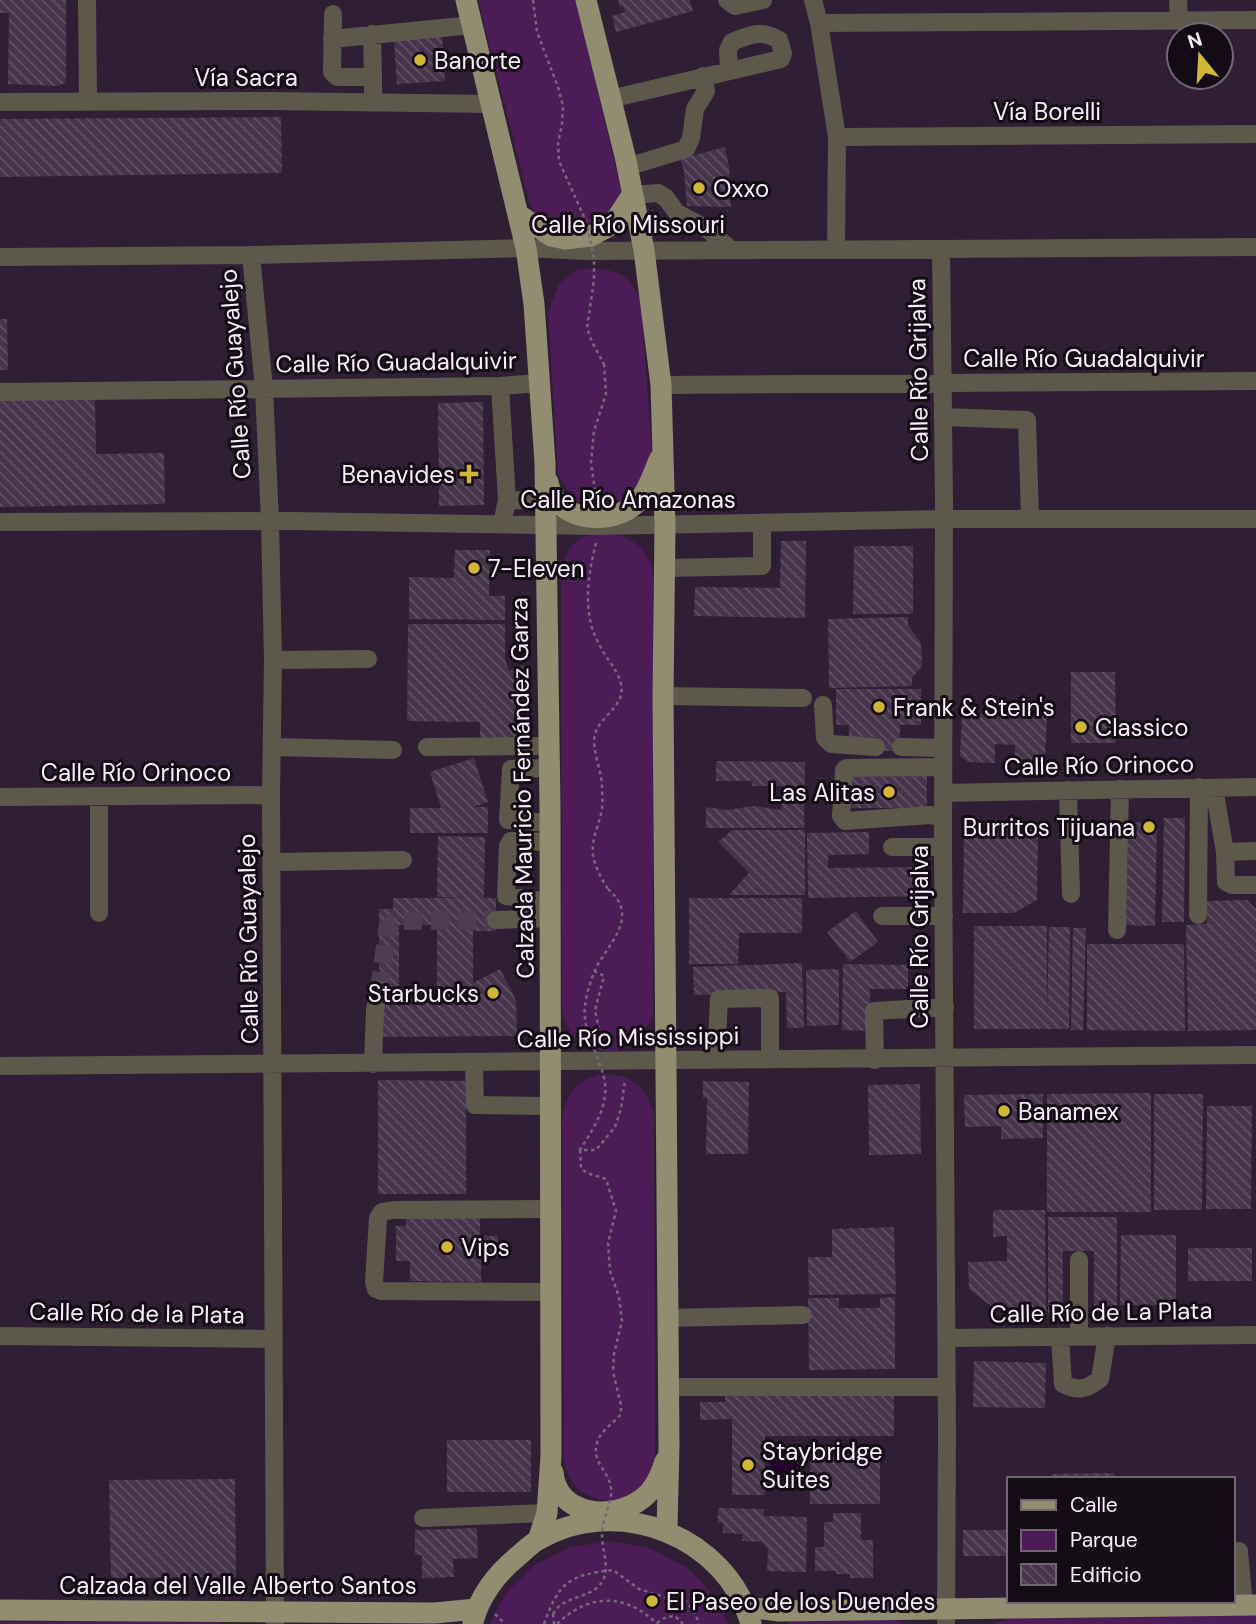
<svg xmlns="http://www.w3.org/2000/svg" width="1256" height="1624" viewBox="0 0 1256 1624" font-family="'DM Sans',sans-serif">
  <defs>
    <pattern id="building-back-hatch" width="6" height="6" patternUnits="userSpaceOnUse" patternTransform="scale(1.75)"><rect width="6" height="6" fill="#47344b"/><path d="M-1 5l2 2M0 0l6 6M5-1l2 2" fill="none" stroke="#625266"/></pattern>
  </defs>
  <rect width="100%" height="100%" fill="#301e34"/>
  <path fill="#4c1c57" d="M478 0H576L621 190 615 215 577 236 540 222 529 201Z
    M593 268C623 272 626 274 641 300L653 469 646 485 611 509 587 507 572 498 558 474 548 313 558 285 576 270Z
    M607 533C634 538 641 544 653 568V1016C647 1027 640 1039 629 1046 612 1057 582 1049 571 1033 567 1027 565 1019 562 1012L561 565C573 540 579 535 607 533Z
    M603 1074C633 1075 644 1086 654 1112L655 1458C652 1469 650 1479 641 1488 622 1506 588 1504 572 1482 568 1476 566 1467 564 1461L562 1118C569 1089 574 1082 603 1074Z
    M611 1541 650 1548 686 1567 714 1595 728 1624H490L506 1593 535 1565 571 1547Z
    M1256 1615V1624H993L1014 1617Z
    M889 1617 905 1624H789L788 1620Z
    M215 1620 223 1624H0V1622Z"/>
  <path fill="#25002e" d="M790 1456 795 1458 798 1465 796 1472C786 1476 774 1480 769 1468L772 1461Z"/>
  <path fill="url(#building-back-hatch)" fill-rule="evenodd" d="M0 0H66V77L65 83 58 86 8 84 9 13H0Z
    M618 0H690L693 11 616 32 612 16 625 12 623 6 620 7Z
    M442 36 445 81 397 84 394 39Z
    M281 117 282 173 0 177V119Z
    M725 147 729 167 731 207 687 206 684 171 680 159Z
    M0 319H7L8 370H0Z
    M95 399 96 454 164 453 165 504 0 507V400Z
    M483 402 484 505 439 506 438 403Z
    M781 541H806L805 618 694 616 695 587 780 588Z
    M854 546H913V614H853Z
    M455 550H490L489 596H505V620L409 619V577L454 578Z
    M908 617V625L921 643 922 666 912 678V686L829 688 828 619Z
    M408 624H505V659L509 671 525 665V690H518L517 745 480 744V722L407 721Z
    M1071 672H1115L1116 743H1071Z
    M836 689H921V725H900V751H876V737H849V725H836Z
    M962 713 1047 716 1045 760 1015 759V745L995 744V763L968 762 960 756Z
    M474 758 488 802 474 807H488V833H410V808H441L430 772Z
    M716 761 805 762 804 828H706V807L727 810 753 806 781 810 783 786H752L753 781H716Z
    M927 776V808H850V777Z
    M1164 818H1185L1184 922H1162Z
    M1128 822 1157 823 1155 926 1126 925Z
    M964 828H1038L1037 900 1014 913H963Z
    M732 830H805V895H729L749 873 718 842Z
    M869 832V854L828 855V868L923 867 924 896 808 898 807 833Z
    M438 836 485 837 484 898H496V931H473V983L500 969 516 1000 517 1036 379 1037V909H393V898H471L437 897ZM399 925H437V998H399Z
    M689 898H802V933H739L738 964H689Z
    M1247 900 1256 909V1030L1188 1031 1186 925 1207 924 1206 901Z
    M856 911 878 942 850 962 827 932Z
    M974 926H1047V1018L1049 927H1070L1069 1029H974Z
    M1073 928H1086L1083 1030H1071Z
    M1087 944H1184L1185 1031 1087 1030Z
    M802 963 804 1028H787L786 992 694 995 693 967Z
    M843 964 908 965V989H870V1031L842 1030Z
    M839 969V1025L807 1026 806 970Z
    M378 1080 466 1081V1194H378Z
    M703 1081 749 1082 748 1154H706L707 1098H703Z
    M920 1084 921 1154 869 1155 868 1085Z
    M1151 1093V1212H1047V1094Z
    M1043 1094V1138L1001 1139V1126L965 1127 964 1095Z
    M1154 1094H1203L1202 1210H1154Z
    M1207 1106H1252L1251 1209H1206Z
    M993 1210H1045L1046 1314 1019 1315V1308H994L969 1289 968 1262 1007 1261V1236L993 1237Z
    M406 1211 480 1212V1236H498V1258H481V1282L410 1281V1261H396V1226H406Z
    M1048 1217H1117V1314H1094V1251H1063V1315H1048Z
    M894 1227 896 1294 809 1295 808 1257H832V1229Z
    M1121 1235H1176V1305H1120Z
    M1188 1248H1252V1281H1188Z
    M895 1297V1369L809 1370 808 1298H839V1308H880V1298Z
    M974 1361 1046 1363 1045 1408 973 1407Z
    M725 1396H894V1436H765V1495H732V1419L700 1420V1402H725Z
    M447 1440H531V1492H447Z
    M810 1454H880V1504H810Z
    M1114 1473V1479H1052V1474Z
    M235 1479 236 1577 111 1578 109 1480Z
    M718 1508 764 1509V1516L807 1517 806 1572 767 1571 768 1549 762 1542 742 1541 743 1534 723 1533V1523H718Z
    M833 1513H861V1540H873V1578H850V1574H836V1571H815V1547H824V1522H833Z
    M477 1528 478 1558 453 1559 454 1577 422 1578V1555H415V1530Z
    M963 1530H1009V1556H963Z"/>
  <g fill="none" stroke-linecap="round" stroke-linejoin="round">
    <path stroke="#4e3d52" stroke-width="18" stroke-dasharray="18 9" stroke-linecap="butt" d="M379 990 387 931 391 924 400 921 496 920"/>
    <path stroke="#78687b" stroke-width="2.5" stroke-dasharray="3.5 3.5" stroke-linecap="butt" d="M533 0 537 32 558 87
      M596 498 591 463 594 431 606 394 604 364
      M596 543C588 575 582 612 598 642 604 656 618 670 621 684 626 706 600 716 595 734 591 750 602 770 602 787 602 794 603 801 602 808 600 824 591 838 593 855 595 866 601 879 608 889
      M594 971 604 976 595 1010 602 1044
      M615 1127 621 1109 625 1080
      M580 1150 581 1168 587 1173 606 1179 616 1211 608 1243 610 1271 619 1297 622 1321 614 1354 613 1372
      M495 1614 505 1624
      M553 1614 554 1624
      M657 1623 666 1617 675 1616 683 1624
      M544 1624C559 1582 569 1575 613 1570L639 1589 664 1597 684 1599 695 1613 699 1624
      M557 1624C589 1593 626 1593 657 1624"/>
    <path stroke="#5c594c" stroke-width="18" d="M87 0 88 102
      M727 0 735 6 763 0
      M813 0 819 23 837 137 836 249
      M1178 0 1179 21
      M333 14 332 72 337 77H373V103
      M819 23 1256 20
      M372 34 373 77
      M332 39 472 25
      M610 99 781 59 783 53 779 40C762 29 749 35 732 42L728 50 729 70
      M0 102 271 101 493 104
      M837 137 1256 134
      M627 167 686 149 691 138 695 109 706 91 703 76
      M632 195 658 193 666 198 677 213 707 229 729 248
      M941 249 944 501 943 847 947 1433 946 1624
      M251 255 264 388 270 521 273 660 271 795 275 1624
      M0 257 251 255 526 248 585 251 1256 247
      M661 385 1256 381
      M500 386 507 500 502 524
      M0 392 500 386 540 383
      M944 417 1027 420 1030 519
      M507 500 545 501
      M0 522 292 521 597 526 944 519H1256
      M665 568 762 566V523
      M273 660 368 659
      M663 696 803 698
      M823 705 825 738 831 744 876 747
      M273 747 393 750
      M427 747 548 746
      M901 747 943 748
      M549 768 511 769 508 820 550 823
      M1214 788 1225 852 1226 882 1232 885H1256
      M1068 790 1071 894
      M943 793 1256 787
      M99 796V913
      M0 797 271 795
      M943 817 930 815 845 821 841 816 844 770 846 768 943 767
      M892 847H943
      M1225 852 1256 851
      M272 862 403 860
      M550 902 506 896 508 846 511 841 550 842
      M1198 915 1199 787
      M882 916H944
      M496 920 550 918
      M1117 930 1120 789
      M716 1059 719 999 770 998V1059
      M875 1060 874 1011 945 1007
      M474 1063 475 1105 550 1106
      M373 1064 375 1010 379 990
      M0 1066 1256 1055
      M550 1292 381 1291 376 1289 374 1282 378 1218 382 1212 393 1210 550 1209
      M667 1318 803 1315
      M0 1336 274 1339
      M1060 1337 1063 1384C1078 1391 1086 1390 1100 1379L1107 1336
      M1079 1337V1260
      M947 1338 1256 1335
      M667 1387H946
      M423 1518 547 1513
      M1239 1551 1244 1605"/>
    <path stroke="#928c70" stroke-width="21" d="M466 0 526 248 534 304 545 463 550 806 551 1456 547 1513 538 1540
      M586 0 625 156 644 250 661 385 665 525 663 696 669 1446 667 1530
      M519 215 551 236 565 239 591 236 613 224 632 195
      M548 482C555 520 606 527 633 506 647 496 653 473 660 458
      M553 1472C557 1516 613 1522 643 1498 655 1489 661 1474 665 1461
      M746 1607 779 1611 1256 1605
      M0 1610 435 1613 476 1609
      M473 1622C479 1597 497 1573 517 1557 524 1551 531 1544 538 1540 617 1493 727 1536 751 1624"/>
    <path stroke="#78687b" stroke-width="2.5" stroke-dasharray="3.5 3.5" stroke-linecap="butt" d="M558 87 563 106 562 124 558 143 559 161 585 219 590 238 594 259V280L587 328 592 342 604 364
      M608 889C616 896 623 905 622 917 621 935 603 953 595 970 591 980 586 995 585 1006 581 1039 612 1069 604 1101 601 1118 589 1135 580 1150H596L615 1127
      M553 1614C564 1593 594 1601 604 1578 609 1565 602 1549 602 1535 602 1519 613 1501 611 1488 609 1471 591 1462 597 1443 600 1431 613 1424 621 1414V1405L613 1372"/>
  </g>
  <g fill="#d2b736" stroke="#140c15" stroke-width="2.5">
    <circle cx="420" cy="60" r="7"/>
    <circle cx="699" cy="188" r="7"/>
    <path d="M465.5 463.5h7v7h7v7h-7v7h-7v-7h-7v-7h7z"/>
    <circle cx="474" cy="568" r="7"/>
    <circle cx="879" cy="707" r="7"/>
    <circle cx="1081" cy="727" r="7"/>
    <circle cx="889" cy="792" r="7"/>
    <circle cx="1149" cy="827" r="7"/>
    <circle cx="493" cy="993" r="7"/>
    <circle cx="1004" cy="1111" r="7"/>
    <circle cx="447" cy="1247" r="7"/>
    <circle cx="748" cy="1465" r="7"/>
    <circle cx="652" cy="1601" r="7"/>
  </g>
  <g text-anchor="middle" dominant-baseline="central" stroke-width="6" stroke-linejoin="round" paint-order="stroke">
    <g font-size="24" fill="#fbeffe" stroke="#140c15" text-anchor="start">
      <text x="434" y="60">Banorte</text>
      <text x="713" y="188">Oxxo</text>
      <text x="455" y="474" text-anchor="end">Benavides</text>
      <text x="488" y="568">7-Eleven</text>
      <text x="893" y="707">Frank &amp; Stein's</text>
      <text x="1095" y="727">Classico</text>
      <text x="875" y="792" text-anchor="end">Las Alitas</text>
      <text x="1135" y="827" text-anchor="end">Burritos Tijuana</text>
      <text x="479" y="993" text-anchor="end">Starbucks</text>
      <text x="1018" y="1111">Banamex</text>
      <text x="461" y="1247">Vips</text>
      <text x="762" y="1451">Staybridge<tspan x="762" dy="28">Suites</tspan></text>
      <text x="666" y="1601">El Paseo de los Duendes</text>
    </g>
    <g font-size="24" fill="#fbeffe" stroke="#140c15">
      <text x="246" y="77">Vía Sacra</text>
      <text x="1047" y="111">Vía Borelli</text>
      <text x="628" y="224">Calle Río Missouri</text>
      <text x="1084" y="358">Calle Río Guadalquivir</text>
      <text transform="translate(396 362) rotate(-1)">Calle Río Guadalquivir</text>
      <text transform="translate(918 370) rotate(-91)">Calle Río Grijalva</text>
      <text transform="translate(235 374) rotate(-94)">Calle Río Guayalejo</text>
      <text x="628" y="499">Calle Río Amazonas</text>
      <text transform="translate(1099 765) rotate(-1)">Calle Río Orinoco</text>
      <text x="136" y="772">Calle Río Orinoco</text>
      <text transform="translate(522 788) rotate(-91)">Calzada Mauricio Fernández Garza</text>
      <text transform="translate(919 937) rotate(-90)">Calle Río Grijalva</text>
      <text transform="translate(248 939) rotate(-91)">Calle Río Guayalejo</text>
      <text transform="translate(628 1037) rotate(-1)">Calle Río Mississippi</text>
      <text transform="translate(1101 1312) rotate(-1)">Calle Río de La Plata</text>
      <text transform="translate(137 1313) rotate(1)">Calle Río de la Plata</text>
      <text x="238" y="1585">Calzada del Valle Alberto Santos</text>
    </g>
  </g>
  <rect x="1007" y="1477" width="228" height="126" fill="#140c15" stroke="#706772" stroke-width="2"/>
  <rect x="1021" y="1500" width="35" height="10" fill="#928c70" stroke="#706772" stroke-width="2"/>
  <text x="1070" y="1512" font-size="21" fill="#fbeffe">Calle</text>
  <rect x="1021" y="1530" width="35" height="21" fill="#4c1c57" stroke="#706772" stroke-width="2"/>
  <text x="1070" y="1547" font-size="21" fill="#fbeffe">Parque</text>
  <rect x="1021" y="1564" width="35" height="21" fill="url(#building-back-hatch)" stroke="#706772" stroke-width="2"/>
  <text x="1070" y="1582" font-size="21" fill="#fbeffe">Edificio</text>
  <g transform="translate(1200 56) rotate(342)"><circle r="33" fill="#140c15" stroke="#706772" stroke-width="2"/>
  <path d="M0-5L12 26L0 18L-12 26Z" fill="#d2b736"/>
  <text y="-10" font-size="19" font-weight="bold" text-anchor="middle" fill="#fbeffe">N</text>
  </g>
</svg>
